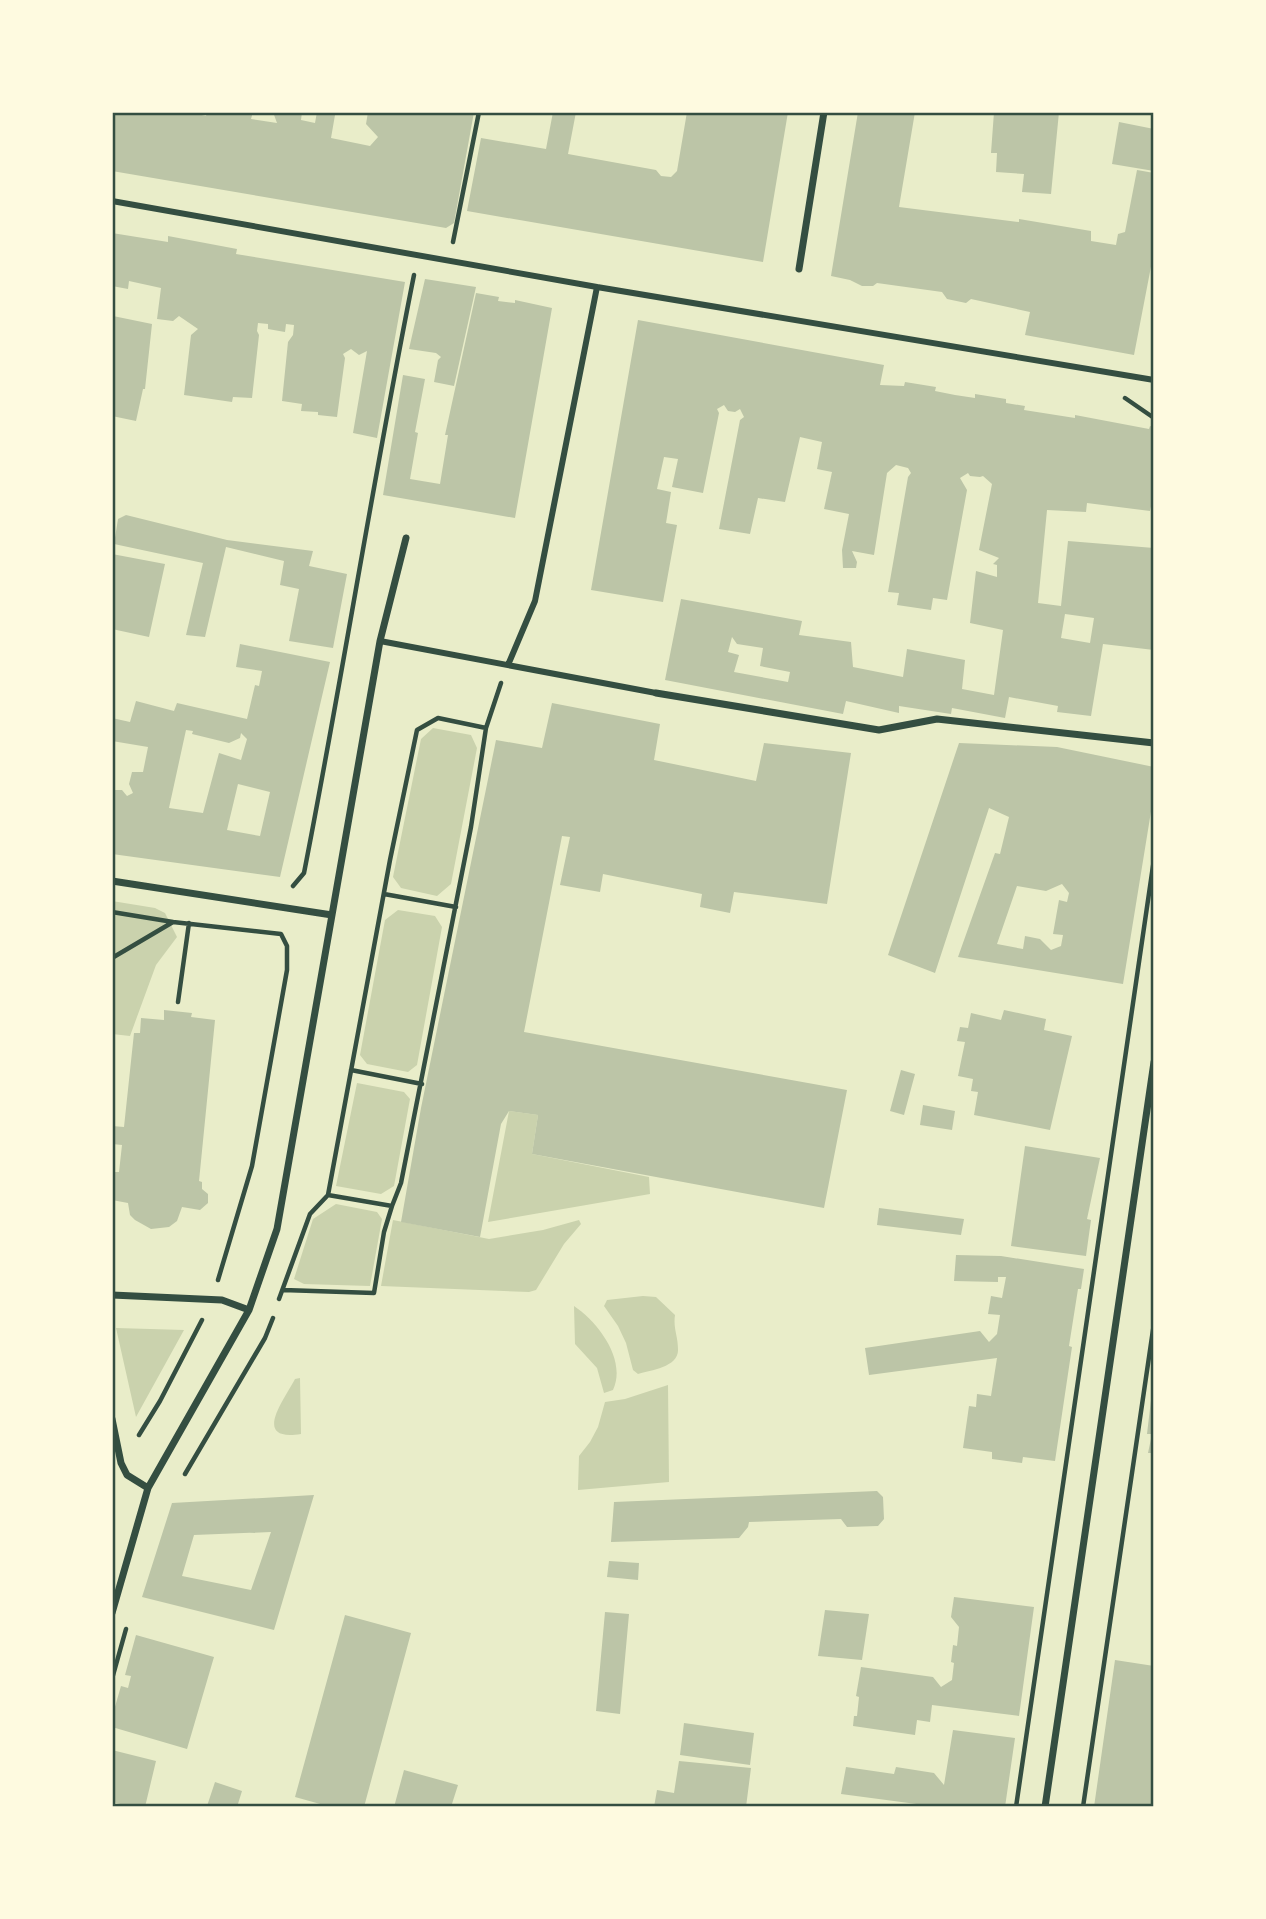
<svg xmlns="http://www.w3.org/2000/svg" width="1266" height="1919" viewBox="0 0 1266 1919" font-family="Ubuntu,sans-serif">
  <rect width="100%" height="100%" fill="#e9edc9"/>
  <path fill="#cad2ad" d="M433 728 471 735 477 748 451 884 437 896 401 888 393 877 421 739Z
    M112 901 155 908 165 913 177 937 156 965 130 1036 112 1034Z
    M398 910 435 916 442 927 417 1065 408 1072 367 1064 360 1055 385 920Z
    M357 1083 404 1092 410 1099 394 1186 381 1194 336 1186Z
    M509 1111 538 1115 532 1154 649 1177 650 1194 488 1222Z
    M336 1204 377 1212 382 1219 370 1286 304 1284 294 1279 313 1219Z
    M393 1220 489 1239 543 1230 579 1220 581 1224 564 1244 536 1290 529 1292 381 1286Z
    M643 1296 656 1297 675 1315C673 1328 678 1336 678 1349 679 1367 651 1370 638 1374L633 1370 626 1343 618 1326 604 1306 607 1300Z
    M574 1306C598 1322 627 1360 613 1390L604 1393 597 1368 575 1344Z
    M116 1328 184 1330 136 1417Z
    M300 1378 301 1434C251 1442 284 1400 295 1379Z
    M668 1385 669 1482 578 1490 579 1456 590 1442 598 1427 605 1402 625 1399Z"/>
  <path fill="#bcc5a7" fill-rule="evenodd" d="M112 112H189L206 116 207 113 221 115V112H253L251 119 277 123 273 112H302L301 120 315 123 317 112H323L335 115 331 138 370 146 378 137 366 124 368 112H474L454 223 446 228 112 171Z
    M553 112H576L568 154 656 170 661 176 671 177 677 171 687 112H788L763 262 467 211 481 138 546 149Z
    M858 112H915L899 207 1019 222V219L1091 231V241L1116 245 1118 234 1125 232 1137 170 1154 173V251L1134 355 1025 335 1030 312 971 299 966 303 947 299 942 292 877 283 873 286H862L850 280 831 276Z
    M994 112H1059L1051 194 1022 192 1024 174 996 172 997 153H991Z
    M1119 122 1154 129V171L1112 164Z
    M112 233 168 242V236L237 249 236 254 405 282 377 438 353 433 367 351 359 355 351 349 343 354 345 358 337 417 318 415V412L301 411 302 404 282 401 288 342 293 335 294 325 286 324 285 332 268 329V324L258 323 257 331 259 335 252 398 233 397 232 402 184 395 191 335 198 329 179 316 173 321 157 319 161 288 129 281 128 289 112 286Z
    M425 279 476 287 454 386 434 382 438 360 441 357 436 353 409 349Z
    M476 293 499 297 498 301 515 303V300L552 308 515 518 383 495 403 375 425 379 415 432 418 433 410 479 440 484 448 435H445Z
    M113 316 152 324 145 389H143L136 421 112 416Z
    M638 320 884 365 880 385 904 386 905 382 936 387 935 391 955 395 975 398V394L1006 399V403L1025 406 1024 410 1075 418V415L1149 429 1150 426 1154 427V493L1150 511 1087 503 1086 512 1047 510 1038 603 1061 606 1068 541 1154 548V650L1103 644 1091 716 1057 712 1058 706 1009 697 1005 718 952 708 951 714 899 706V713L846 701 843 714 665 680 681 599 802 621 799 635 851 642 853 667 903 677 907 649 965 660 962 689 994 695 1003 630 970 623 976 571 997 577V565L993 564 999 558 979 550 992 484 983 476 980 477 970 476 968 473 960 478 967 490 947 600 933 598 931 610 897 605 899 593 888 592 908 477 911 473 908 468 896 465 887 473 874 555 852 551 857 562 856 568H843L842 550 849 514 824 509 832 472 817 469 822 442 800 437 785 502 758 498 750 534 719 529 740 420 744 417 740 409 735 412 728 411 724 405 717 409 719 413 703 493 672 487 678 459 664 457 657 489 671 492 666 523 677 525 663 602 591 590ZM1065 614 1094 618 1090 643 1061 638ZM732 637 737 644 763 648 760 666 790 672 788 682 734 672 739 655 728 652Z
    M126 515 227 540 313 551 309 566 347 574 333 648 289 641 299 589 280 585 284 561 226 547 205 637 186 635 203 563 114 544 118 519Z
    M112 554 165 564 149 637 112 629Z
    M240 644 330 662 280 877 112 854V790H122L127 796 133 793 129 784 132 772H143L148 747 112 741V718L130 722 136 701 174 711 177 703 247 719 255 685 259 686 262 671 236 667ZM186 730 193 731 192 734 229 743 240 738 241 733 247 739 241 760 219 753 203 813 169 808ZM238 784 270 792 260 836 227 830Z
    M552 703 660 724 654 760 756 781 764 743 851 753 827 904 734 892 730 913 700 907 702 894 603 874 600 892 560 885 570 837 562 836 524 1032 847 1090 824 1208 532 1154 538 1115 509 1111 501 1124 480 1237 401 1222 421 1108 496 740 542 748Z
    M959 743 1057 747 1154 767V793L1123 984 958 957 995 853 1000 854 1009 817 989 808 935 973 888 955ZM1062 884 1069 893 1067 902 1059 900 1053 934 1063 935 1061 946 1051 950 1040 939 1025 936 1023 949 997 944 1017 886 1046 891Z
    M164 1010 192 1013 191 1017 215 1020 199 1181 202 1182V1189L208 1194V1203L200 1210 182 1207 177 1221 169 1227 151 1229 135 1220 130 1215 128 1203 112 1200V1180L114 1172H119L122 1145 112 1144V1126L124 1127 134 1033H140L141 1018 164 1020Z
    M1004 1010 1046 1019 1044 1030 1072 1036 1050 1130 974 1115 978 1092 971 1091 973 1079 958 1076 965 1042 957 1041 960 1027 968 1028 971 1013 1001 1020Z
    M901 1070 915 1074 904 1115 890 1111Z
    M923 1105 955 1111 952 1130 920 1125Z
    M1025 1146 1100 1158 1087 1219 1091 1220 1086 1256 1011 1246Z
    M879 1208 964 1219 961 1235 877 1225Z
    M956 1255 1001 1256 1084 1269 1081 1289H1078L1069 1346 1072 1347 1055 1461 1023 1457 1022 1463 992 1459V1452L963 1448 969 1406 976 1407 977 1394 991 1396 997 1358 869 1375 865 1348 980 1331 989 1342 997 1334 1000 1315 988 1314 991 1296 1002 1298 1006 1277H998V1282L954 1281Z
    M1151 1400H1154V1453H1148L1152 1434H1147Z
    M877 1491 883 1497 884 1519 878 1526 847 1527 841 1519 749 1522 748 1527 739 1538 611 1542 614 1502Z
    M314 1495 274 1630 142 1597 172 1503ZM271 1532 251 1590 182 1576 194 1535Z
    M609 1561 639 1563 638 1580 607 1577Z
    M954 1597 1034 1607 1019 1716 932 1705 930 1722 917 1720 915 1735 853 1726 854 1716H857L859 1697 856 1696 861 1667 933 1677 941 1687 952 1680 954 1663 951 1662 953 1645 957 1646 959 1627 951 1617Z
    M825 1610 869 1614 862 1660 818 1656Z
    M605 1612 629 1614 620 1714 596 1711Z
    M345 1615 411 1633 364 1807H331L295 1797Z
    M136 1635 214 1657 187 1749 112 1727V1717L121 1686 128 1688 131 1676 125 1675Z
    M1115 1660 1154 1666V1807H1094Z
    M684 1723 754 1733 750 1765 680 1755Z
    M953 1730 1015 1738 1005 1807H939L841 1794 846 1767 894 1774 896 1767 934 1773 944 1785Z
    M112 1750 156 1761 145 1807H133L112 1802Z
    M679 1761 751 1768 746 1807H654L657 1790 674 1793Z
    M404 1770 458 1785 451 1807H394Z
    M215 1782 242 1791 237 1807 207 1806Z"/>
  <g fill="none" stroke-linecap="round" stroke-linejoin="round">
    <path stroke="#344e41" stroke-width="4.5" d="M453 242 479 112
      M1125 398 1154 418
      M293 886 304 873C343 674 374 474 414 275
      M384 894 456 907
      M112 912 173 922
      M112 958 173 922 281 934 287 946V970L252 1166 218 1280
      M178 1002 189 923
      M351 1070 422 1084
      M328 1195 390 860 417 730 438 718 486 728
      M283 1290 374 1293 384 1232 392 1206
      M279 1299 310 1214 328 1195 392 1206 401 1183 471 827 486 728 501 683
      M139 1435 160 1401 202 1320
      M185 1474 265 1338 273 1318
      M112 1679 126 1629
      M1016 1807 1154 859
      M1083 1807 1154 1323"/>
    <path stroke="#344e41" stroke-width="6" d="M112 201 597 287 1154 380
      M380 641 656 693
      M508 665 535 601 597 287"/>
    <path stroke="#344e41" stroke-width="7" d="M799 269 824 112
      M656 693 879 730 937 719 1154 743
      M112 881 332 915
      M112 1295 222 1300 249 1310
      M112 1419 121 1463 127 1475 148 1488
      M112 1613 148 1488 249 1310 277 1229 380 641 406 538
      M1045 1807 1154 1062"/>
  </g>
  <rect width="1266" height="1919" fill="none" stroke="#fefae0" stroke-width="228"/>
  <rect x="114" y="114" width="1038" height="1691" fill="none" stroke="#344e41" stroke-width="2.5"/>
</svg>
